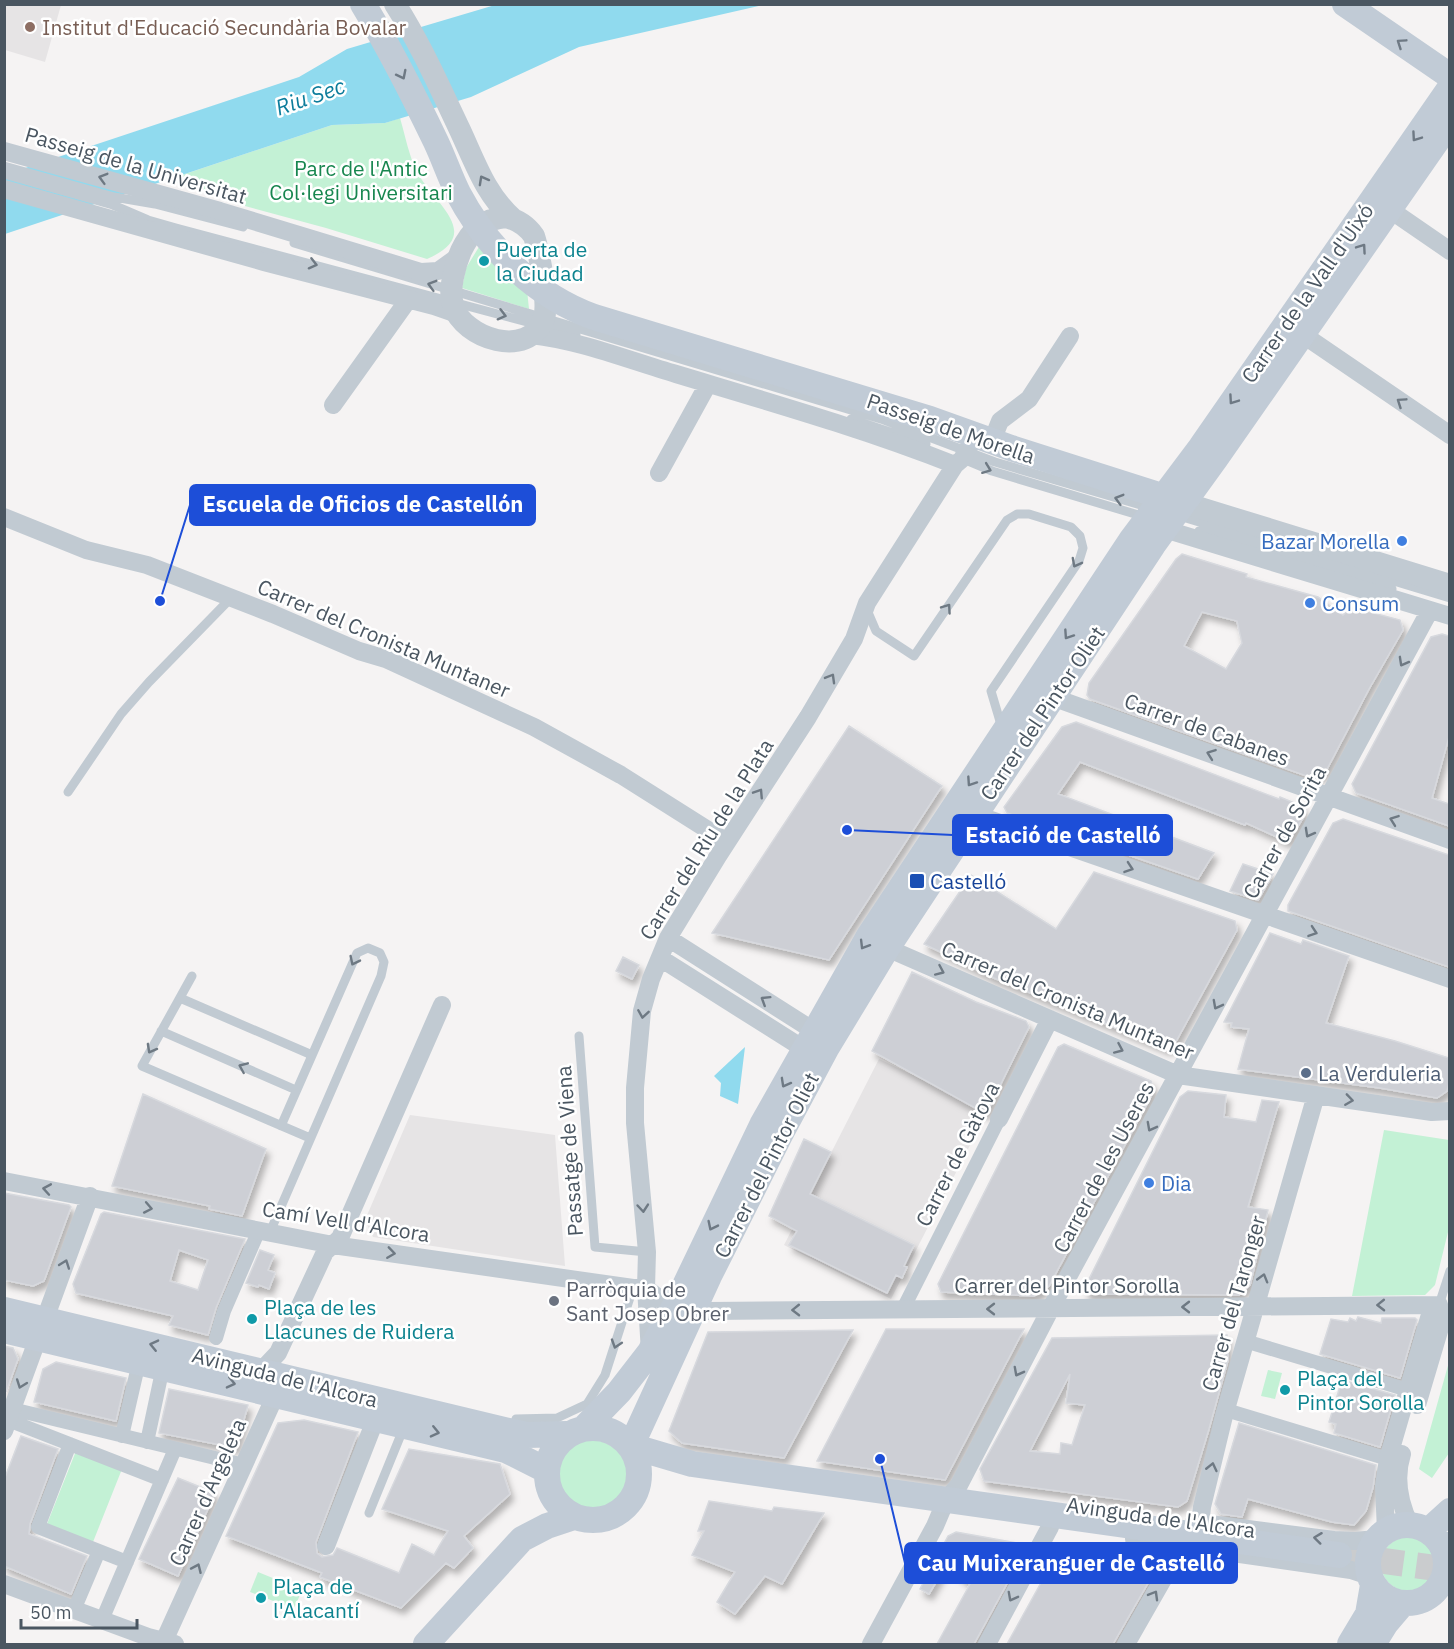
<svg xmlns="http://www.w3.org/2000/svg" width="1454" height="1649" viewBox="0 0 1454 1649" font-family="'IBM Plex Sans',sans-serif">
  <defs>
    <filter id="shadow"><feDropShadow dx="3.5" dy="6" stdDeviation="3" flood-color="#0004"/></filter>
  </defs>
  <rect width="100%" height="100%" fill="#f5f3f3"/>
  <path fill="#e6e4e5" d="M4 5H61L45 62 5 50Z
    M879 1059 936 1086 986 1114 891 1299 784 1245Z
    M410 1115 555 1135 565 1266 373 1237 365 1220Z"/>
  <path fill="#c3f1d5" d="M400 118C405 135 409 156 417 172 435 205 485 234 427 259L326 228 223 200 225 197 167 180 332 125 385 123Z
    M482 242 527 290 529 309 462 288 466 268Z
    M1384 1130 1449 1140V1228L1435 1285 1425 1295 1352 1296Z
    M1449 1362V1453L1432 1478 1419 1469Z
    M1268 1370 1282 1373 1275 1399 1261 1396Z
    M557 1475a35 35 0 1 1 70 0a35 35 0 1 1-70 0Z
    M76 1451 122 1469 93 1542 47 1524Z
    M1381 1564a27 27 0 1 1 54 0a27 27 0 1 1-54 0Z
    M258 1572 302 1590 294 1609 250 1592Z"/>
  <path fill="#90daee" d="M495 5H763L579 47 471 97 385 123 332 125 5 234 4 175 299 77 347 49Z
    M745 1047 738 1104 720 1096 721 1083 714 1076Z"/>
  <path fill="#cdcfd5" stroke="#d7d9de" stroke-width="1.5" fill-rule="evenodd" filter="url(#shadow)" d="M1182 554 1247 574 1246 577 1318 597 1343 615 1351 607 1400 620 1403 630 1369 689 1325 773 1315 779 1090 699 1087 695 1089 683 1176 559ZM1202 612 1237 621 1242 643 1226 669 1184 646Z
    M1442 634 1449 636V737L1432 798 1449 804V826L1356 793 1352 784 1431 637Z
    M1076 722 1279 799 1280 797 1302 806 1305 815 1288 842 1246 823 1245 825 1080 762 1058 794 1214 853 1198 879 1007 813 1004 807 1062 727Z
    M849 726 942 786 829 960 712 933Z
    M1343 819 1449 855V967L1288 911V905L1333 823Z
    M1243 864 1273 874 1258 900 1230 891Z
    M1094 872 1235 921 1237 930 1173 1047 1167 1049 994 978 924 944 971 875 1056 929Z
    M1270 933 1301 944 1303 940 1349 956 1326 1023 1395 1041 1449 1058V1083L1447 1091 1437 1098 1380 1088 1238 1069 1249 1029 1231 1027 1232 1023 1224 1022Z
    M623 957 639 965 632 979 616 971Z
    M912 972 976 1002 1026 1021 1029 1027 986 1114 872 1051Z
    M1064 1044 1151 1081 1154 1091 1049 1286 1034 1296 941 1292 938 1284 1058 1047Z
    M1188 1091 1226 1095 1224 1117 1256 1122 1262 1100 1279 1102 1248 1207 1268 1210 1250 1285 1239 1295 1087 1294 1085 1287 1180 1097Z
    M143 1094 266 1149 242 1216 209 1209 210 1206 112 1186Z
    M804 1139 831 1152 810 1194 914 1245 904 1266 907 1267 902 1278 896 1275 887 1293 789 1245 797 1231 769 1216Z
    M4 1193 69 1205 71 1207 44 1281 33 1286 4 1280Z
    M104 1212 245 1239 216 1308 208 1335 169 1325 173 1316 76 1293 73 1284 101 1214ZM179 1250 208 1260 198 1290 170 1281Z
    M260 1250 274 1255 268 1270 275 1273 269 1289 259 1285 258 1287 246 1283Z
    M1358 1317 1381 1323 1382 1318H1415L1417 1320 1400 1378 1320 1354 1331 1319 1348 1322 1350 1318 1356 1321Z
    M886 1329H1024L945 1480 817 1461Z
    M853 1330 784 1458 682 1443 669 1431 708 1332Z
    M1227 1335 1228 1360 1209 1429 1187 1501 1178 1507 984 1481 980 1469 1052 1338ZM1070 1374 1066 1403 1085 1405 1072 1445 1061 1443 1060 1454 1030 1451Z
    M4 1346 13 1348 18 1359 6 1392Z
    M56 1362 126 1378 116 1421 34 1402 43 1369Z
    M1342 1380 1395 1395 1380 1447 1334 1433 1336 1424 1329 1422Z
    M169 1389 248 1405 236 1448 159 1433Z
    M304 1420 358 1432 316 1542 317 1553 322 1557 333 1555 337 1548 399 1573 412 1544 434 1555 448 1531 382 1509 409 1449 500 1464 510 1494 464 1536 473 1548 454 1568 446 1563 401 1608 320 1577 322 1573 226 1536 278 1423Z
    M1239 1423 1376 1465 1373 1487 1366 1511 1354 1525 1332 1522 1248 1499 1242 1517 1221 1514 1215 1504Z
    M21 1436 58 1449 30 1524 29 1534 87 1556 71 1594 4 1566V1480Z
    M178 1478 215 1493 178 1576 139 1559Z
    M709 1501 772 1511 774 1507 824 1513 782 1584 765 1576 735 1614 717 1602 735 1572 692 1555 704 1531H698Z
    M956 1532 1017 1543 1023 1554 974 1644H937L970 1584 946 1565 929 1594 920 1589 948 1536Z
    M1058 1552 1156 1564V1569L1113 1644H1007Z"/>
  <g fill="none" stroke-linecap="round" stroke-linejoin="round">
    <path stroke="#caccce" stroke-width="26" stroke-dasharray="26 13" stroke-linecap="butt" d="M1339 1555 1450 1570"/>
    <path stroke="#c1cad2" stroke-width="9" d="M4 166 114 197 155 204 243 227
      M4 174 113 205 148 220 176 228 576 335
      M294 243 884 420 995 462 1151 508
      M851 419 926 444
      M961 458 992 471 1145 517
      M1176 515 1450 598
      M1199 531 1392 589
      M867 610 876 631 914 656 1007 520 1017 514H1029L1071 527 1080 536 1083 548 1079 561 991 691 1002 728
      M68 792 121 714 149 682 231 598
      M192 976 142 1066 310 1138
      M180 998 312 1055
      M161 1031 296 1090
      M579 1036 595 1247 647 1252
      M270 1232 381 976 384 962 380 953 368 948 357 953 281 1126
      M1439 1305 1450 1271
      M513 1432 516 1419 557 1418 587 1404 605 1375 633 1288
      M369 1513 404 1427"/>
    <path stroke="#c1cad2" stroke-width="14" d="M903 1309 999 1119
      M216 1338 224 1311 259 1230
      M1245 1341 1408 1390
      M12 1409 244 1465
      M1226 1410 1388 1459
      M8 1420 162 1480
      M122 1436 139 1362
      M147 1442 163 1367
      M70 1444 38 1527 127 1562
      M74 1610 99 1551
      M102 1620 175 1449"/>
    <path stroke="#c1cad2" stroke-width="18" d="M4 151 220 211 421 272 438 271 459 256
      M4 189 264 262 434 306 457 314
      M1389 209 1450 251
      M1302 334 1450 435
      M530 335C579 340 628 360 676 374 769 402 864 429 955 465
      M333 405 408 300
      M992 441 1000 421 1029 399 1070 336
      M659 473 708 384
      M4 517 86 550 147 565 273 614 359 651 386 659 534 727 621 775 727 842
      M1164 529 1450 616
      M1052 697 1450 840
      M974 814 1450 979
      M668 938 814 1031 821 1040
      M887 948 1178 1075 1432 1112 1450 1111
      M660 958 804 1049 817 1048
      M999 1119 1050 1019
      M4 1181 333 1245 633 1288H646L661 1300 679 1298
      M697 1304 709 1311 1439 1305
      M45 1319 90 1196
      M650 1352 646 1288 647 1252 635 1123V1088L642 1011 651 979 668 938 718 856 808 717 854 639 867 603 955 465 962 459 976 435
      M261 1371 278 1353 325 1252 340 1238 442 1005
      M1417 1405 1442 1321 1439 1305
      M4 1431 38 1338
      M1402 1454C1394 1479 1399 1502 1410 1525
      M1194 1522 1334 1540 1355 1541 1376 1539
      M1204 1523 1201 1517 1202 1507 1224 1416 1316 1095
      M1386 1531 1384 1486 1388 1459 1429 1318 1439 1305
      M1134 1539 1351 1570 1369 1576
      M326 1546 376 1418
      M1445 1554 1450 1555
      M4 1584 148 1637 175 1644
      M1439 1588 1450 1586
      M164 1641 276 1394
      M871 1644 935 1526 946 1500 959 1485 1051 1308 1430 610
      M987 1644 1050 1527
      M1126 1644 1182 1546"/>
    <path stroke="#c1cad2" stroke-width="22" d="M395 4C420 43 439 86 459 128 475 162 485 194 513 219
      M506 217C518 220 527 226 534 236 539 252 549 303 544 318 529 360 463 339 453 305 448 290 455 265 461 251 471 230 483 219 506 217Z
      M1184 503 1450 585"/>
    <path stroke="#c1cbd6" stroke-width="26" d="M363 4C390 49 414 96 436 142 444 159 450 177 458 193 487 248 535 296 594 317L930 419 1011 448 1177 501
      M1345 4 1450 76
      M4 1310 513 1432 527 1435 567 1434
      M4 1330 506 1450 546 1470
      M585 1427 619 1392 650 1352 679 1298 762 1125 869 936 1132 539 1201 447 1450 88
      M547 1474a46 46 0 1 1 92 0a46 46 0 1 1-92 0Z
      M631 1446 709 1276 780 1135 827 1047 887 948 1153 545 1216 458 1450 122
      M631 1446 692 1464 1339 1555
      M1368 1564a39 39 0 1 1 78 0a39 39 0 1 1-78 0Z
      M1428 1531 1450 1511
      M426 1644 522 1539 547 1526 574 1517
      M1350 1644 1368 1614 1373 1585
      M1373 1644 1386 1623 1403 1603"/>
  </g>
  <defs><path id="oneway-chevron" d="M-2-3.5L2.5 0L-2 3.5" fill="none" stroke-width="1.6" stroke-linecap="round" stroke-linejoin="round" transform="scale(1.5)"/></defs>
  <g stroke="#6e7984">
    <use href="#oneway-chevron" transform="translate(1401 43) rotate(-146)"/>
    <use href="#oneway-chevron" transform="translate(402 75) rotate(63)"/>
    <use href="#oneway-chevron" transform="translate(1416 137) rotate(125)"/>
    <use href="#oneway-chevron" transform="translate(1362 248) rotate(-55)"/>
    <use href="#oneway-chevron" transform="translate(1233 400) rotate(125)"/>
    <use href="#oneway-chevron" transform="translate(1068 635) rotate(124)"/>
    <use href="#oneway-chevron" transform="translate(971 782) rotate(124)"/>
    <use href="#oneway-chevron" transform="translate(864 945) rotate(121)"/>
    <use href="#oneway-chevron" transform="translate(785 1083) rotate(119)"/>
    <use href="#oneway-chevron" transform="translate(712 1226) rotate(116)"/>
    <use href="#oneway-chevron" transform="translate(154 1345) rotate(-167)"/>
    <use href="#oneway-chevron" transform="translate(231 1383) rotate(13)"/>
    <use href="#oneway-chevron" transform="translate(435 1432) rotate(13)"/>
  </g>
  <g stroke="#6e7983">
    <use href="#oneway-chevron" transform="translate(103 178) rotate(-164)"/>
    <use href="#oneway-chevron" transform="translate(483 180) rotate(-119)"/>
    <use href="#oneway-chevron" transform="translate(313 264) rotate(14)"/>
    <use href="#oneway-chevron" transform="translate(432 285) rotate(-164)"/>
    <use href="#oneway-chevron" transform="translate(502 315) rotate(15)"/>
    <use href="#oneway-chevron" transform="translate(1401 402) rotate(-146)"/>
    <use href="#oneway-chevron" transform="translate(987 469) rotate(21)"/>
    <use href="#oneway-chevron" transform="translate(1119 499) rotate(-164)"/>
    <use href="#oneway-chevron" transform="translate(1076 563) rotate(118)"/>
    <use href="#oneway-chevron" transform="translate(947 608) rotate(-55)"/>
    <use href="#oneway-chevron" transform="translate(1403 662) rotate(119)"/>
    <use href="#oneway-chevron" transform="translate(831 678) rotate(-60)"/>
    <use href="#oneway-chevron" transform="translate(1211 754) rotate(-160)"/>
    <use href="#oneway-chevron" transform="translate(759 793) rotate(-57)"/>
    <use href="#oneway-chevron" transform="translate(1394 820) rotate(-160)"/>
    <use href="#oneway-chevron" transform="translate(1309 833) rotate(119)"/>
    <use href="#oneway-chevron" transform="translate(1129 868) rotate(19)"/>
    <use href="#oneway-chevron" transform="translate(1313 932) rotate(19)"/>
    <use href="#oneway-chevron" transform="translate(354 961) rotate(116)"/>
    <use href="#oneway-chevron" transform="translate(940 971) rotate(24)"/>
    <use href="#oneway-chevron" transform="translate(765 1000) rotate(-148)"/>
    <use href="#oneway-chevron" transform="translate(1217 1005) rotate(118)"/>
    <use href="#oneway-chevron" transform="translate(643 1014) rotate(99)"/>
    <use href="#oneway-chevron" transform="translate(151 1049) rotate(119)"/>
    <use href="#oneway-chevron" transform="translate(1119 1049) rotate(24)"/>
    <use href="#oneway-chevron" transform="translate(243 1067) rotate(-157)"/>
    <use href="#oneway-chevron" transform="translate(1349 1100) rotate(8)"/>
    <use href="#oneway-chevron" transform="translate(1151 1127) rotate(118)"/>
    <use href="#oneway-chevron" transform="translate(47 1189) rotate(-170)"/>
    <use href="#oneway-chevron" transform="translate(148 1208) rotate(11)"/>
    <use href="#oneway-chevron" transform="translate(643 1208) rotate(85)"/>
    <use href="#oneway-chevron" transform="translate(391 1253) rotate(8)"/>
    <use href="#oneway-chevron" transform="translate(65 1264) rotate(-70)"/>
    <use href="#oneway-chevron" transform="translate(1263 1278) rotate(-74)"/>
    <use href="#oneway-chevron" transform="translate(1381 1305) rotate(179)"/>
    <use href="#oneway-chevron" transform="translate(1186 1307) rotate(180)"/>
    <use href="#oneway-chevron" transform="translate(991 1309) rotate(180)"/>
    <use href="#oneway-chevron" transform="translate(796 1310) rotate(179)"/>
    <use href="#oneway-chevron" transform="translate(616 1344) rotate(108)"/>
    <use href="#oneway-chevron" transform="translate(1018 1372) rotate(118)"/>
    <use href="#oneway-chevron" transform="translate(21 1384) rotate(110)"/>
    <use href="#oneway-chevron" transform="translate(1212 1467) rotate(-77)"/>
    <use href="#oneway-chevron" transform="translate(1318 1538) rotate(-173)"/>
    <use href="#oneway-chevron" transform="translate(197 1568) rotate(-66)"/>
    <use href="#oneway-chevron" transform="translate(1154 1595) rotate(-60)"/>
    <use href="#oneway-chevron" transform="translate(1012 1597) rotate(118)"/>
  </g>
  <circle fill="#8d6e63" stroke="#fff" stroke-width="2" cx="30" cy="27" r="6"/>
  <g fill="#0f9aa8" stroke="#fff" stroke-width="2">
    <circle cx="484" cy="261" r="6"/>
    <circle cx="252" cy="1319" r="6"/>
    <circle cx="1285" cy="1390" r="6"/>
    <circle cx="261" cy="1598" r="6"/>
  </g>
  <g fill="#3f7fe0" stroke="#fff" stroke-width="2">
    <circle cx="1402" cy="541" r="6"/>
    <circle cx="1310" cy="603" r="6"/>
    <circle cx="1149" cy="1183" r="6"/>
  </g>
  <rect fill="#1a4fb4" stroke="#fff" stroke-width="2" x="909" y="873" width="16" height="16" rx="3"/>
  <circle fill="#5c6f8a" stroke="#fff" stroke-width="2" cx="1306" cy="1073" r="6"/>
  <circle fill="#6b7280" stroke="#fff" stroke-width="2" cx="554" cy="1301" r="6"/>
  <g text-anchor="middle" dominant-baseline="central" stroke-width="5" stroke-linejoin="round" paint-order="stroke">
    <g font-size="21" fill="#785e54" stroke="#fff" text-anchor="start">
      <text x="42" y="27">Institut d'Educació Secundària Bovalar</text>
    </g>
    <g font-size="21" fill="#4a5661" stroke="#fff">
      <text transform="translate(136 165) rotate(16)">Passeig de la Universitat</text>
      <text transform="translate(1307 293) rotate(-55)">Carrer de la Vall d'Uixó</text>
      <text transform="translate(951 428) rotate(19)">Passeig de Morella</text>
      <text transform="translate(384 638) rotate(23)">Carrer del Cronista Muntaner</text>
      <text transform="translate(1042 713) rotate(-56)">Carrer del Pintor Oliet</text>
      <text transform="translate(1207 729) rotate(20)">Carrer de Cabanes</text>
      <text transform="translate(1284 832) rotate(-61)">Carrer de Sorita</text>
      <text transform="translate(706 839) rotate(-58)">Carrer del Riu de la Plata</text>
      <text transform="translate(1068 1000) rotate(23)">Carrer del Cronista Muntaner</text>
      <text transform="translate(569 1151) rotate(-94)">Passatge de Viena</text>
      <text transform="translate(957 1154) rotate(-63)">Carrer de Gàtova</text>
      <text transform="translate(766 1165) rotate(-63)">Carrer del Pintor Oliet</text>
      <text transform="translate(1103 1167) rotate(-62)">Carrer de les Useres</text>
      <text transform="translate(346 1221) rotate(9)">Camí Vell d'Alcora</text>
      <text x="1067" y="1285">Carrer del Pintor Sorolla</text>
      <text transform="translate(1233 1303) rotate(-74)">Carrer del Taronger</text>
      <text transform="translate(285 1377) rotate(14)">Avinguda de l'Alcora</text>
      <text transform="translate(207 1492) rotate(-66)">Carrer d'Argeleta</text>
      <text transform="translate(1161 1517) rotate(8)">Avinguda de l'Alcora</text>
    </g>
    <g font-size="21" fill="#17864f" stroke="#fff">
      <text x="361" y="168">Parc de l'Antic<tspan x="361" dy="24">Col·legi Universitari</tspan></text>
    </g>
    <g font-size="21" fill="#0d838f" stroke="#fff" text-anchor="start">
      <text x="496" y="249">Puerta de<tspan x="496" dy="24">la Ciudad</tspan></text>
      <text x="264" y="1307">Plaça de les<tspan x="264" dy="24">Llacunes de Ruidera</tspan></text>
      <text x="1297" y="1378">Plaça del<tspan x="1297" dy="24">Pintor Sorolla</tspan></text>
      <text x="273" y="1586">Plaça de<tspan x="273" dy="24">l'Alacantí</tspan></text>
    </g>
    <g font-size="21" fill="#366cbe" stroke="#fff" text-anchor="start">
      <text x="1390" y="541" text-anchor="end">Bazar Morella</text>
      <text x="1322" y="603">Consum</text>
      <text x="1161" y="1183">Dia</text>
    </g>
    <g font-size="21" fill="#164399" stroke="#fff" text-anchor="start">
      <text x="930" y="881">Castelló</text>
    </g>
    <g font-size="21" fill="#4e5e75" stroke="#fff" text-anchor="start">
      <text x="1318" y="1073">La Verduleria</text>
    </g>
    <g font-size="21" fill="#5b616d" stroke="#fff" text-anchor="start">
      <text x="566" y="1289">Parròquia de<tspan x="566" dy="24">Sant Josep Obrer</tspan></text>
    </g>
    <g font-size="22" font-style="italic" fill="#0c7c9b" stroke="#fff">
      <text transform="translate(310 96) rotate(-19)">Riu Sec</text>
    </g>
  </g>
  <path fill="none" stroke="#1d4ed8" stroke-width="2" d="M160 601L190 505M847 830L953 835M880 1459L905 1563"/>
  <g fill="#1d4ed8" stroke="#fff" stroke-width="2">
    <circle cx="160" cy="601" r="6"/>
    <circle cx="847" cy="830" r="6"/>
    <circle cx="880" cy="1459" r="6"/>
  </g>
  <g fill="#1d4ed8" stroke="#1d4ed8" stroke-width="2">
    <rect x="190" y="485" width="345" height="40" rx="6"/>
    <rect x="953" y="815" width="219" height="40" rx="6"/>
    <rect x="905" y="1543" width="332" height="40" rx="6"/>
  </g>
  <g font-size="22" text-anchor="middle" font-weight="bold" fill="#fff">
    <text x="363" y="512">Escuela de Oficios de Castellón</text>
    <text x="1063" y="843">Estació de Castelló</text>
    <text x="1071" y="1571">Cau Muixeranguer de Castelló</text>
  </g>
  <rect width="1454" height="1649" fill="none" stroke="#4a5661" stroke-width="12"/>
  <path d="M21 1619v9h116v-9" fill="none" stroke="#4a5661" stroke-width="3"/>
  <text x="30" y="1619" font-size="18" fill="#4a5661" stroke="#ffffff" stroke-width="4.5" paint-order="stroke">50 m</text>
</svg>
